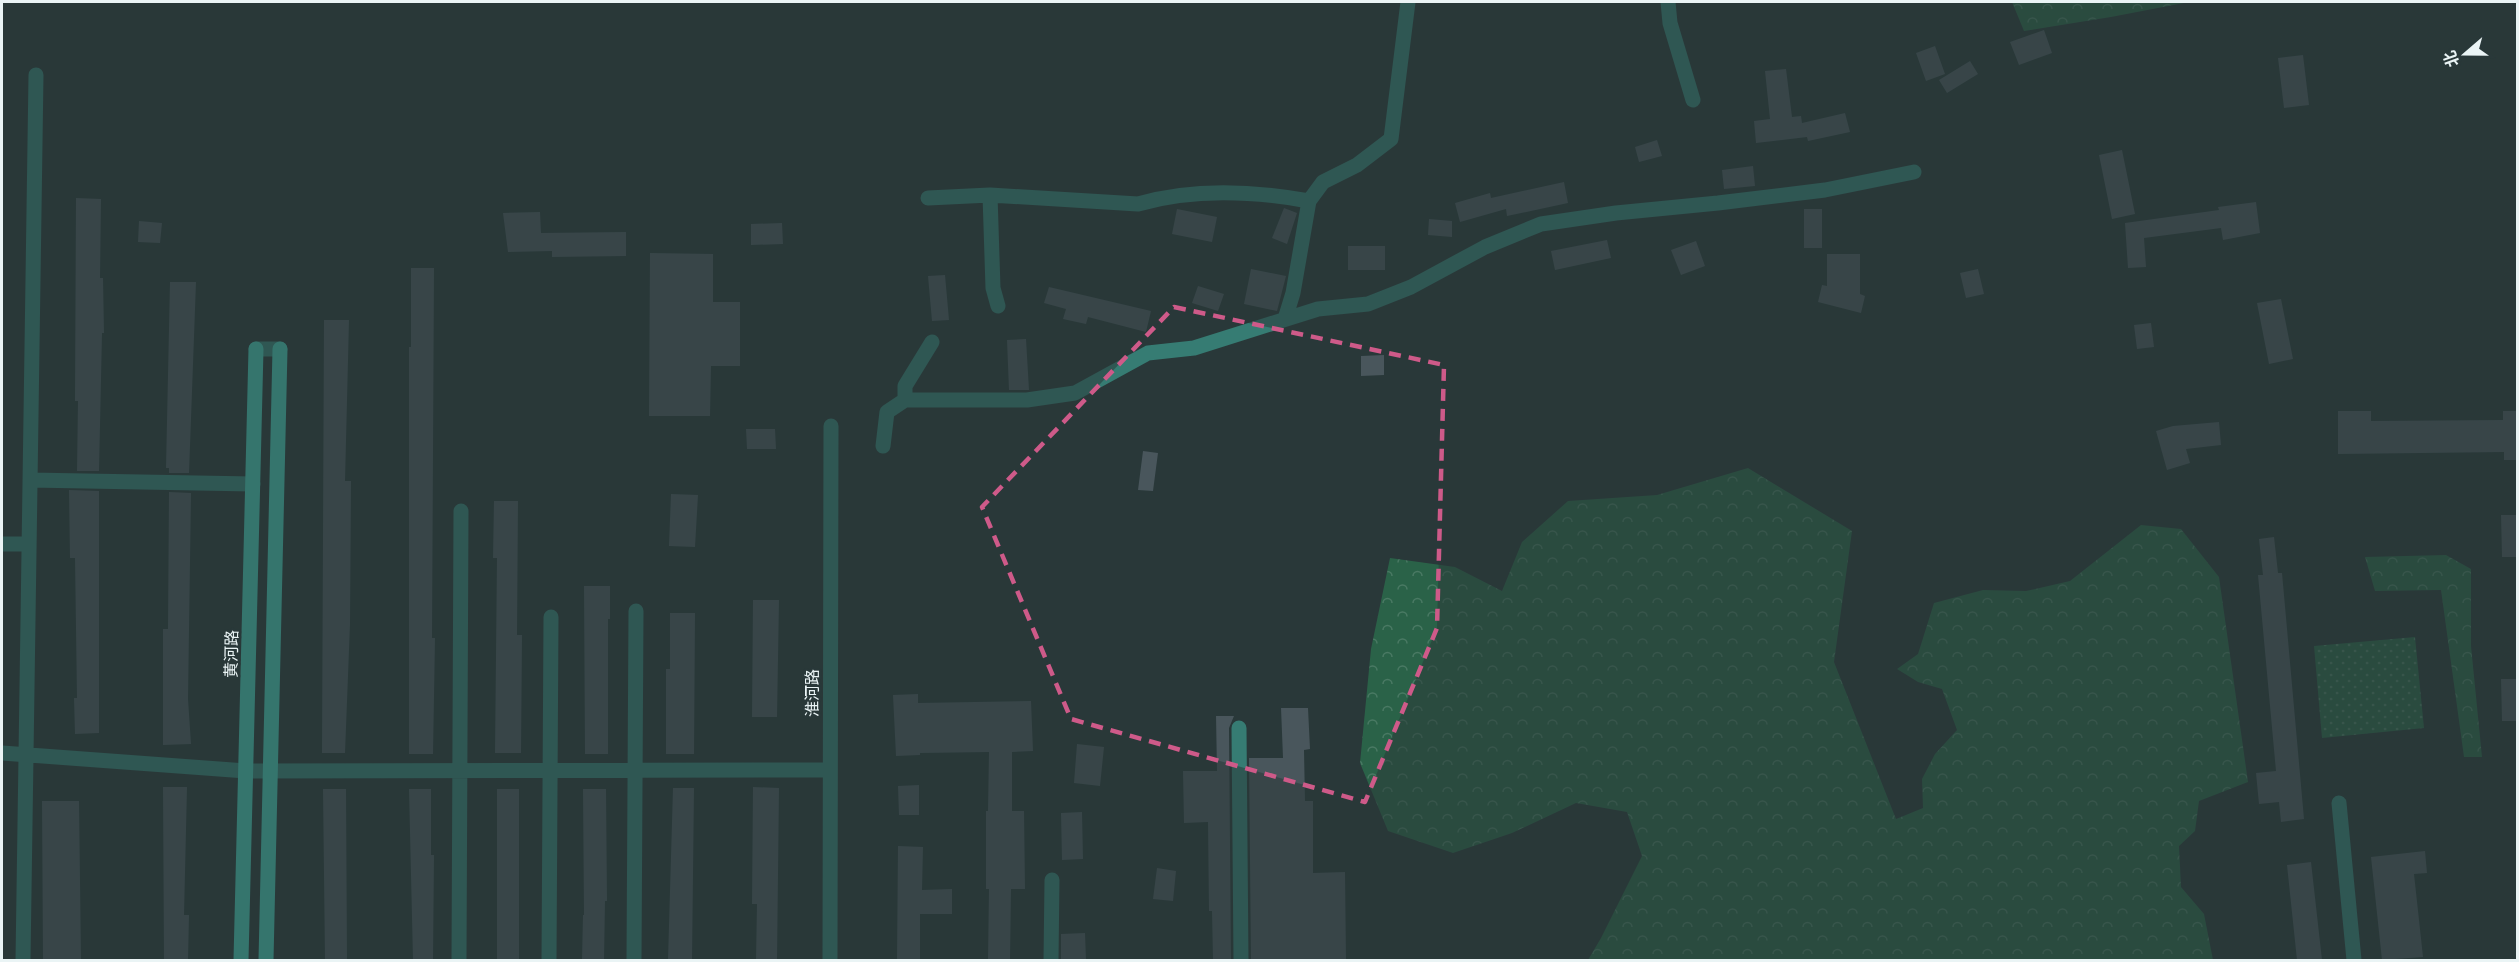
<svg xmlns="http://www.w3.org/2000/svg" width="2519" height="962" viewBox="0 0 2519 962" font-family="'Golos Text','Noto Sans SC',sans-serif">
  <defs>
    <pattern id="grass-dots" width="8" height="8" patternUnits="userSpaceOnUse" patternTransform="scale(1.5)"><rect width="8" height="8" fill="#2a6248"/><path d="M2 2h.1M6 6h.1" fill="none" stroke="#497963" stroke-width="1.8" stroke-linecap="round"/></pattern>
    <pattern id="forest-crowns" width="20" height="18" patternUnits="userSpaceOnUse" patternTransform="scale(1.5)"><rect width="20" height="18" fill="#2a6248"/><path d="M2 6a3 3 0 1 1 6 0M12 15a3 3 0 1 1 6 0" fill="none" stroke="#497963"/></pattern>
  </defs>
  <rect width="100%" height="100%" fill="#293839"/>
  <path fill="url(#grass-dots)" d="M2415 637 2424 728 2322 738 2314 646Z"/>
  <path fill="url(#forest-crowns)" d="M2012 2H2189L2111 17 2024 31Z
    M1748 468 1852 531 1834 662 1896 819 1923 808 1922 779 1935 754 1957 730 1942 689 1918 682 1897 669 1918 654 1934 603 1983 590 2026 591 2070 581 2141 525 2181 529 2219 577 2248 782 2199 801 2195 831 2179 846 2181 887 2204 914 2213 960H1588L1601 938 1642 856 1627 812 1576 803 1512 833 1453 853 1388 831 1360 763 1371 649 1390 558 1455 567 1502 591 1522 542 1568 501 1657 495Z
    M2446 555 2471 569V646L2482 757H2464L2441 590 2375 591 2365 557Z"/>
  <path fill="#49565c" d="M2044 30 2052 53 2019 65 2010 42Z
    M1935 46 1945 74 1926 81 1916 53Z
    M2303 55 2309 105 2284 108 2278 58Z
    M1970 61 1978 74 1947 93 1939 80Z
    M1786 69 1792 117 1801 116 1802 123 1845 113 1850 132 1808 141 1807 137 1756 143 1754 121 1770 119 1765 71Z
    M1657 140 1662 156 1639 162 1635 147Z
    M2122 150 2135 214 2112 219 2099 155Z
    M1753 166 1755 186 1724 189 1722 170Z
    M1564 182 1568 203 1507 216 1506 209 1460 222 1455 203 1490 193 1491 198Z
    M76 198 101 199 100 278H103L104 333H102L99 471H77L78 401H75Z
    M2256 202 2260 233 2223 240 2221 228 2144 238 2146 267 2128 268 2125 223 2219 210 2218 207Z
    M1284 208 1297 213 1287 244 1272 238Z
    M1177 209 1217 217 1212 242 1172 234Z
    M1804 209H1822V248H1804Z
    M540 212 541 233 626 232V256L552 257V251L508 252 503 213Z
    M1429 219 1452 221V237L1428 235Z
    M139 221 162 223 160 243 138 242Z
    M782 223 783 244 751 245V224Z
    M1607 240 1611 258 1555 270 1551 251Z
    M1696 241 1705 266 1681 275 1671 250Z
    M1348 246H1385V270H1348Z
    M650 253 713 254V302H740V366H711L710 416H649Z
    M1827 254H1860V294L1865 296 1861 313 1818 302 1822 285 1827 286Z
    M411 268H434L432 638H435L433 754H409V347H411Z
    M1251 269 1286 276 1277 311 1244 304Z
    M1978 269 1984 294 1966 298 1960 273Z
    M945 275 949 320 932 321 928 276Z
    M170 282H196L189 473H169V468H166Z
    M1198 286 1224 294 1218 311 1192 303Z
    M1049 287 1151 311 1146 332 1088 317 1086 324 1063 319 1066 309 1044 303Z
    M2281 299 2293 359 2269 364 2257 303Z
    M324 320H349L345 481H351L350 624 345 753H322Z
    M2151 323 2154 347 2137 349 2134 325Z
    M1026 339 1029 390H1009L1007 340Z
    M1384 355V375L1361 376V356Z
    M2338 411H2371V421L2503 420V411H2517V460H2504V452L2338 454Z
    M2219 422 2221 445 2186 449 2190 463 2167 470 2156 431 2173 426Z
    M746 429H775L776 449H747Z
    M1143 451 1158 453 1153 491 1138 490Z
    M69 490 99 491V733L75 734 74 698H77L75 558H70Z
    M169 492 191 493 188 699 191 744 163 745V629H168Z
    M671 494 698 495 695 547 669 546Z
    M494 501H518L517 635H522L521 753H495L497 558H493Z
    M2501 515H2517V557H2502Z
    M2274 537 2278 573H2282L2304 819 2281 822 2279 802 2259 804 2256 773 2276 771 2258 575H2263L2259 539Z
    M584 586H610V619H608V754H585Z
    M753 600H779L777 717H752Z
    M670 613H695L694 754H666V669H670Z
    M2501 679H2517V721H2502Z
    M918 694V703L1031 701 1033 751 1012 752V811H1024L1025 889H1011L1010 960H988L989 889H986V811H988L989 752 920 753V755L896 756 893 695Z
    M1281 708H1308L1310 749 1304 750 1305 801H1313V873L1345 872 1346 960H1251L1249 758H1283Z
    M1216 716H1234L1229 728 1231 960H1213L1212 911H1209L1208 822 1184 823 1183 771H1217Z
    M1077 744 1104 747 1100 786 1074 783Z
    M919 785V815H899L898 786Z
    M163 787H187L184 915H189L188 960H164Z
    M753 787 779 788 777 960H756L757 904H752Z
    M673 788H694L692 960H668Z
    M323 789H346L347 960H325Z
    M409 789H431V855H434L433 960H413Z
    M497 789H519V960H497Z
    M583 789H606L607 901H605L604 960H582L583 915H584Z
    M42 801H79L81 960H43Z
    M1082 812 1083 859 1062 860 1061 813Z
    M898 846 923 847 922 890 952 889V914H920V960H897Z
    M2425 851 2427 873 2414 874 2423 957 2382 960 2371 857Z
    M2311 862 2322 960H2297L2287 865Z
    M1157 868 1176 871 1173 901 1153 899Z
    M1085 933 1086 960H1061V934Z"/>
  <g fill="none" stroke-linecap="round" stroke-linejoin="round">
    <path stroke="#367c73" stroke-width="15" d="M1668 2 1670 23 1693 100
      M990 195 993 288 998 306
      M928 198 990 195 1138 204C1193 188 1254 191 1309 201
      M1285 319 1293 293 1309 201 1323 182 1357 165 1391 139 1408 2
      M256 349H280
      M905 400V386L932 342
      M883 446 887 412 905 400H1027L1075 393 1148 353 1194 348 1318 309 1368 304 1411 287 1485 247 1541 224 1616 213 1718 203 1825 190 1914 172
      M30 480 253 484
      M2 544H29
      M1239 728 1241 960
      M2 753 246 771 830 770
      M2339 803 2354 960
      M23 960 36 75
      M459 960 461 511
      M549 960 551 617
      M634 960 636 611
      M830 960 831 426
      M1051 960 1052 880"/>
    <path stroke="#43beae" stroke-width="15" d="M241 960 256 349
      M266 960 280 349"/>
  </g>
  <path d="M0 0H2519V962H0ZM1174 307 1444 365 1437 628 1365 802 1071 719 982 507Z" fill="#293839" fill-opacity=".55" fill-rule="evenodd"/>
  <path fill="none" stroke="#ce5a89" stroke-width="4.5" stroke-dasharray="12 8" stroke-linejoin="round" d="M1174 307 1444 365 1437 628 1365 802 1071 719 982 507Z"/>
  <g text-anchor="middle" dominant-baseline="central" stroke-width="5" stroke-linejoin="round" paint-order="stroke">
    <g font-size="16" fill="#eaf4f5" stroke="#293839">
      <text transform="translate(231 654) rotate(-89)">黄河路</text>
      <text transform="translate(812 693) rotate(-90)">淮河路</text>
    </g>
  </g>
  <rect width="2519" height="962" fill="none" stroke="#eaf4f5" stroke-width="6"/>
  <g transform="translate(2465 54) rotate(250)" stroke="#293839" stroke-width="4.5" paint-order="stroke">
  <path d="M0-4.5L10 22L0 15L-10 22Z" fill="#eaf4f5"/>
  <text y="-9" font-size="16" font-weight="bold" text-anchor="middle" fill="#eaf4f5">北</text>
  </g>
</svg>
